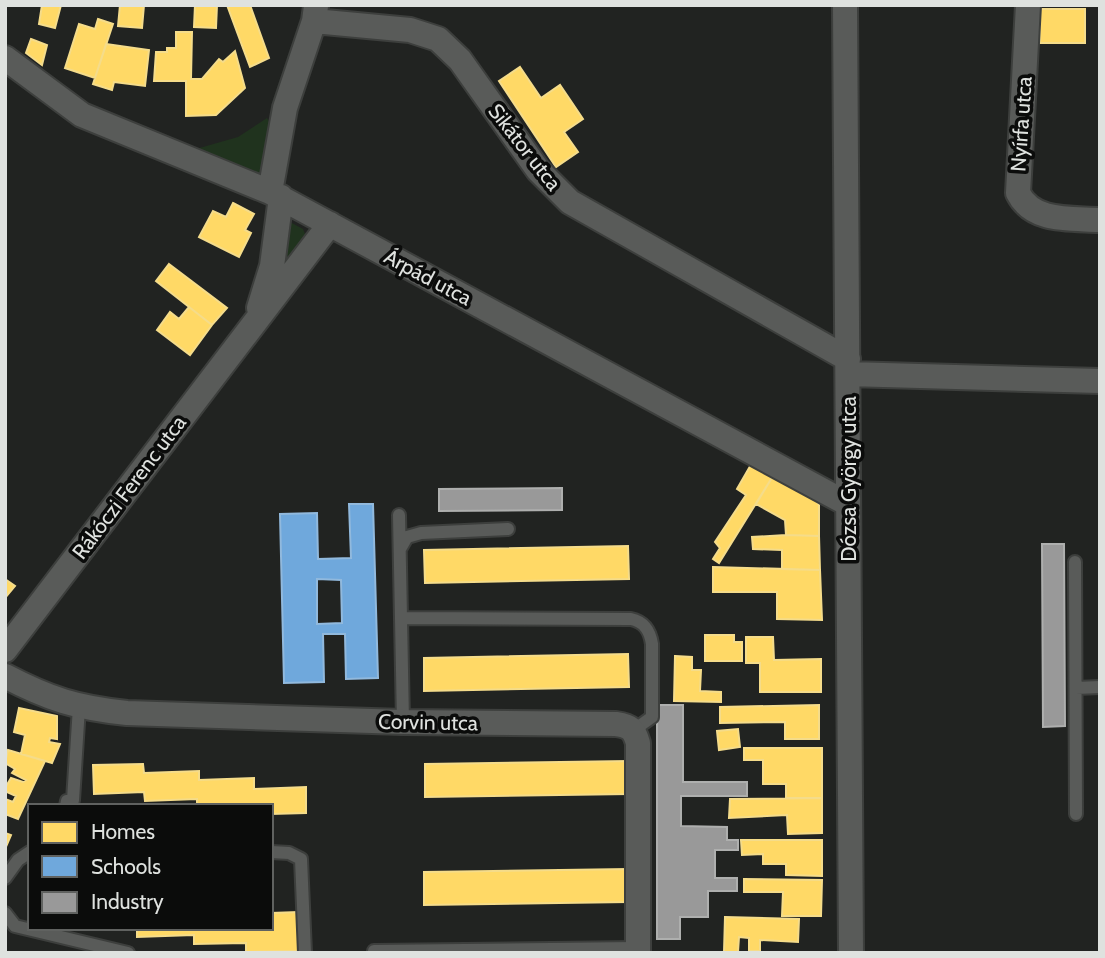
<svg xmlns="http://www.w3.org/2000/svg" width="1105" height="958" viewBox="0 0 1105 958" font-family="Cabin,sans-serif">
  <rect width="100%" height="100%" fill="#212321"/>
  <path fill="#20331e" d="M267 118 270 123 261 171 255 176 196 149 238 137Z
    M288 221 303 229 306 236 277 280Z"/>
  <path fill="#ffd966" stroke="#f5dc8a" stroke-width="2" d="M42 5H61L55 28 39 24Z
    M120 5H144L142 28 118 26Z
    M195 5H217L216 28 194 27Z
    M227 5H250L269 58 250 67Z
    M1040 9H1085V43H1040Z
    M98 19 113 24 95 78 65 68 79 24 95 29Z
    M176 32H192L191 79H202L219 59 223 62 235 51 245 88 216 115 186 116V81H154L156 52H167V48H176Z
    M31 39 47 45 42 65 26 53Z
    M106 44 149 50 145 86 114 82 112 90 93 84Z
    M520 67 541 98 560 85 583 119 564 132 578 152 556 167 499 81Z
    M233 203 254 214 245 230 251 233 239 257 199 237 213 211 226 217Z
    M169 264 227 308 212 325 156 281Z
    M189 307 212 325 190 355 157 330 170 312 179 319Z
    M752 463 773 476 719 563 713 559 720 548 715 542 746 495 737 489Z
    M773 476 813 497 819 505V536L786 535 785 520 756 504Z
    M786 535 819 536 820 570 782 569V550L753 549 752 537Z
    M628 546 629 579 425 583 424 550Z
    M713 567 820 570 822 620 777 619V592H713Z
    M5 579 15 586 5 598Z
    M705 635H734V642H742V661H705Z
    M746 637H773L774 660 821 659V692H760V663H746Z
    M628 654 629 687 424 691V658Z
    M675 656 692 657V670H701L700 691 721 692V702L674 701Z
    M819 705V739H785V722L720 723V707Z
    M19 708 57 716V739L50 738 49 742 60 744 52 763 21 754 25 735 14 732Z
    M738 729 740 747 719 750 717 731Z
    M744 748H822V798H786V784H763V760H744Z
    M8 750 45 761 18 819 5 814V799L13 802 16 796 5 791V788L11 778 23 782 26 780 12 773 15 769 5 763Z
    M629 761V794L425 797V764Z
    M143 764 144 773 199 771V780L254 778V789L306 787V813L271 814V806H197V799L145 801 144 792 94 794 93 765Z
    M822 798V833L788 834 787 815 729 818 730 799Z
    M5 833 11 835 5 849Z
    M741 840H822V876L786 875V864H763V854L742 855Z
    M628 869V902L424 905V872Z
    M744 879 822 880 821 916H782L783 892H744Z
    M298 912 299 951 246 952V943L194 944V935L137 937V928H271V913Z
    M725 917 799 919 798 942 760 940V951H749V938L739 937 738 952H724Z"/>
  <path fill="#6fa8dc" stroke="#91b9dd" stroke-width="2" fill-rule="evenodd" d="M349 504H373L378 678 346 679 345 634H323L324 682 284 683 280 514 317 513 318 559 351 558ZM317 579 341 580 342 623 317 624Z"/>
  <path fill="#999" stroke="#aeafae" stroke-width="2" d="M562 488V510L439 511V489Z
    M1042 544H1064L1065 726 1043 727Z
    M657 705H683V782H747V796H681V826L727 827V840H738V850H715V878H737V891H708V917H680V939H657Z"/>
  <g fill="none" stroke-linecap="round" stroke-linejoin="round">
    <g stroke="#3d3f3d" stroke-width="16">
      <path id="service" d="M399 515 403 722
        M400 549 407 537 421 533 508 529
        M1075 562 1076 814
        M401 618 631 619C645 622 650 631 652 644V717L634 730
        M1076 688 1100 687
        M66 806 67 801 73 800 79 707
        M271 852 289 853 301 859 305 953
        M5 878 18 860 30 852
        M5 913 15 926 128 953
        M374 951 637 948"/>
    </g>
    <g stroke="#3d3f3d" stroke-width="28">
      <path id="minor" d="M845 5 851 953
        M1028 5 1018 193C1033 223 1071 218 1100 220
        M314 21 410 30 438 39 460 60 538 170 570 202 848 359
        M5 58 82 115 270 192 848 504
        M270 192 285 108 314 21 316 6
        M259 308 272 266 281 197
        M848 374 1100 381
        M5 650 330 224
        M5 676C49 699 77 708 127 713L403 722 616 724C630 726 634 729 638 743V953"/>
    </g>
    <use href="#service" stroke="#595b59" stroke-width="12"/>
    <use href="#minor" stroke="#595b59" stroke-width="24"/>
  </g>
  <g text-anchor="middle" dominant-baseline="central" stroke-width="7" stroke-linejoin="round" paint-order="stroke">
    <g font-size="21" fill="#dfe2df" stroke="#0b0c0b">
      <text transform="translate(1021 124) rotate(-86)">Nyírfa utca</text>
      <text transform="translate(525 147) rotate(52)">Sikátor utca</text>
      <text transform="translate(428 277) rotate(28)">Árpád utca</text>
      <text transform="translate(848 479) rotate(-90)">Dózsa György utca</text>
      <text transform="translate(129 487) rotate(-53)">Rákóczi Ferenc utca</text>
      <text transform="translate(428 722) rotate(1)">Corvin utca</text>
    </g>
  </g>
  <rect width="1105" height="958" fill="none" stroke="#dfe2df" stroke-width="14"/>
  <rect x="28" y="804" width="245" height="126" fill="#0b0c0b" stroke="#606260" stroke-width="2"/>
  <rect x="42" y="822" width="35" height="21" fill="#ffd966" stroke="#606260" stroke-width="2"/>
  <text x="91" y="839" font-size="21" fill="#dfe2df">Homes</text>
  <rect x="42" y="856" width="35" height="21" fill="#6fa8dc" stroke="#606260" stroke-width="2"/>
  <text x="91" y="874" font-size="21" fill="#dfe2df">Schools</text>
  <rect x="42" y="892" width="35" height="21" fill="#999999" stroke="#606260" stroke-width="2"/>
  <text x="91" y="909" font-size="21" fill="#dfe2df">Industry</text>
</svg>
